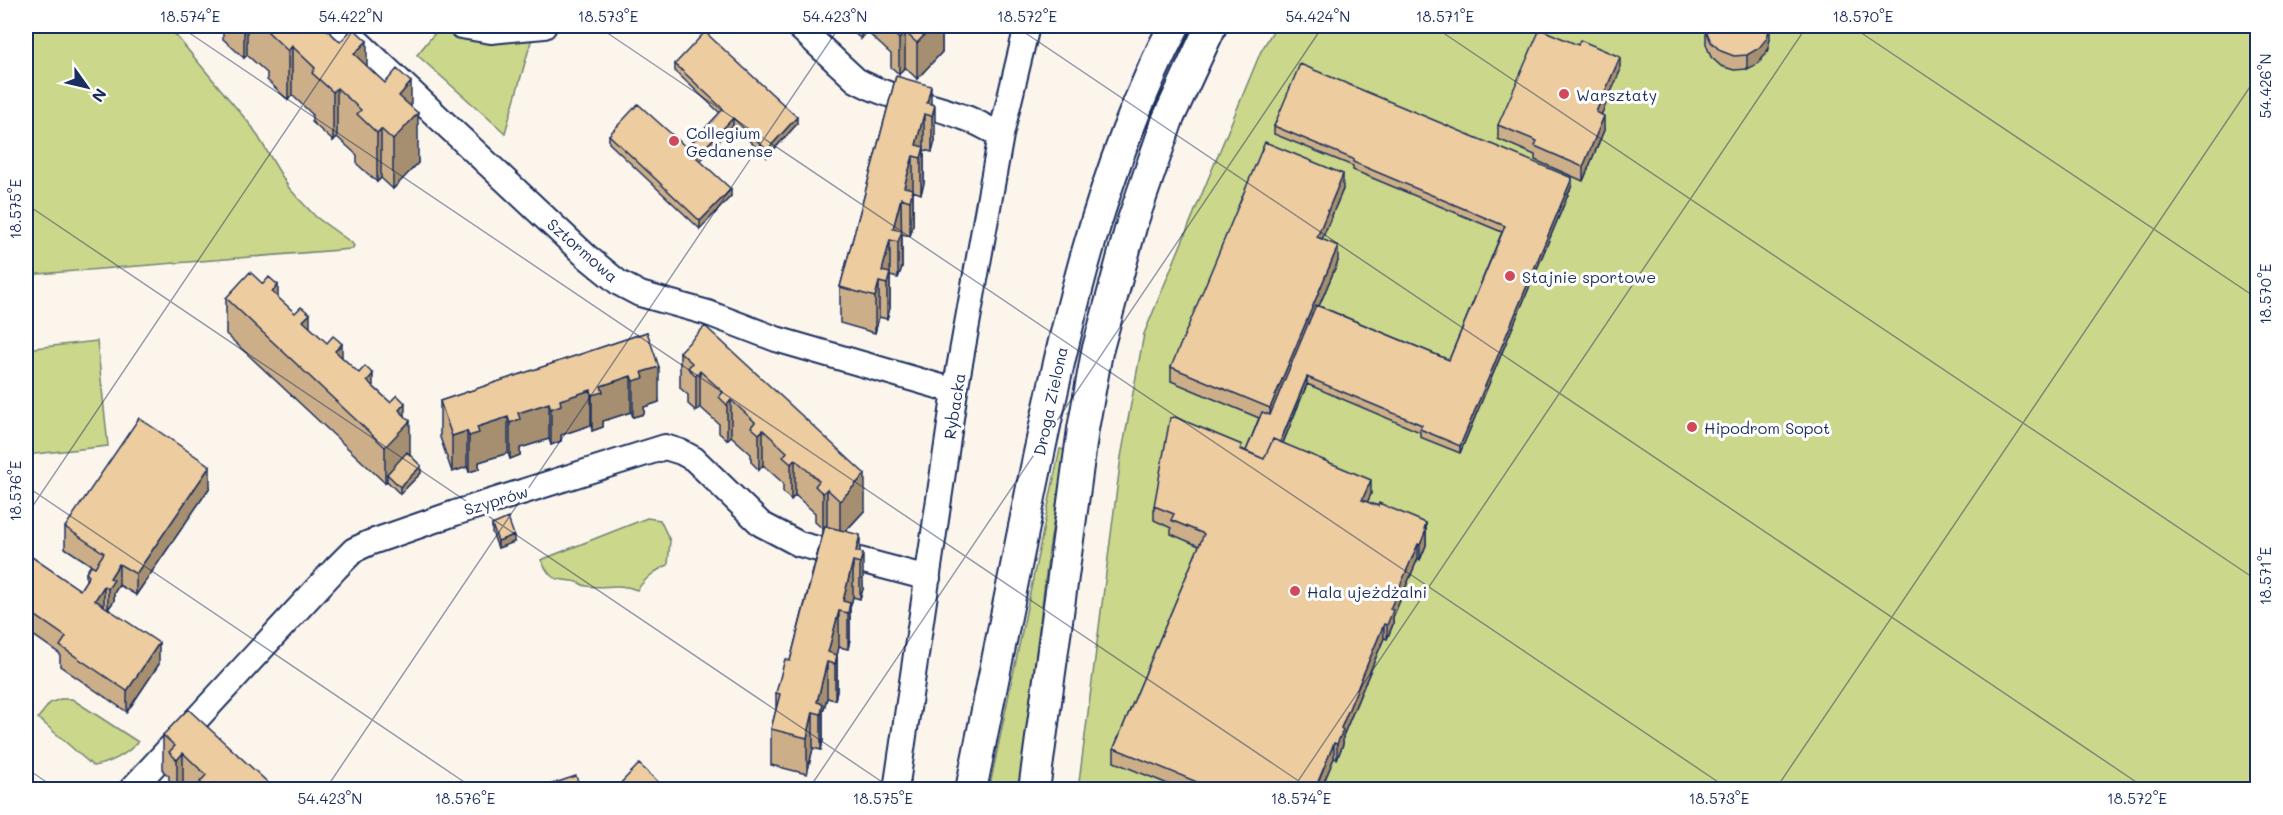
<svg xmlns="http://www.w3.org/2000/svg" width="2283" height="815" viewBox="0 0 2283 815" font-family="Mali,sans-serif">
  <rect width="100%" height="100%" fill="#fbf5ec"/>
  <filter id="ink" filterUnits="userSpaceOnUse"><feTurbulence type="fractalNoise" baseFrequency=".0167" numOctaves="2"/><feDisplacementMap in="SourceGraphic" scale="12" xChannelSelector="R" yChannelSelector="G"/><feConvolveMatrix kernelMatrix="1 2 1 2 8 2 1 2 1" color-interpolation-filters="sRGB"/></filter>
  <g filter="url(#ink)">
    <path fill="#cbd78a" stroke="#738374" stroke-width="1.5" d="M26 26H168L253 128 289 188 298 198 316 217 352 243 354 246 352 249 26 275Z
      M1276 26H2257V789L1078 790 1121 457 1144 334 1261 51Z
      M439 28 477 41 532 38 505 133 417 55Z
      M97 341 108 446 26 455V349Z
      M1060 449 1065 450 1049 550 1019 789 989 790Z
      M647 518 660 520 670 541 668 565C654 571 646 578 637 590 619 582 603 589 586 586 581 585 578 581 573 581 553 579 551 580 541 560Z
      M60 699H72L138 742C125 756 111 763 93 766L38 718 50 703Z"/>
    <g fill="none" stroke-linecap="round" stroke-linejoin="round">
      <g stroke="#1b2f5e" stroke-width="28">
        <path id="minor" d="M341 26 586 256 619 283 640 294 708 313 776 339 955 391
          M461 26 491 31 544 26
          M798 26 856 80C890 99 927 103 963 117 976 121 988 129 1001 135
          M131 790 336 568 354 550 369 543 455 513 665 447 681 452 694 459 761 524 799 544 928 578
          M896 790 955 391 1001 135 1027 26"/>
      </g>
      <g stroke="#1b2f5e" stroke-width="34">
        <path id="tertiary" d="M971 790C991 690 1011 591 1031 492 1064 331 1099 172 1174 26
          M1034 790 1083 429 1097 352 1132 223 1168 119 1211 26"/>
      </g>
      <use href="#minor" stroke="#fff" stroke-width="24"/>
      <use href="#tertiary" stroke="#fff" stroke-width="30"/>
    </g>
    <path fill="#ccaf89" stroke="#1b2f5e" stroke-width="1.5" d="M217 26H323L411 107 418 163 393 189 381 178 377 182 357 164V155L337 137 333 141 312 122V114L292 95 288 100 267 80V73L247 55 244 58 223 39V30Z
      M852 26H942V52L917 79 905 67 899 74 891 67V54L867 32 861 39 852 31Z
      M1706 26 1770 39 1767 52 1759 63 1747 69 1734 70 1721 66 1711 57 1706 44Z
      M675 64 797 124 767 157 733 126 700 161 731 196 700 229 609 143V135L687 148 720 113 675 71Z
      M1620 71 1601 115 1604 130 1583 181 1535 160V155L1498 139V125Z
      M896 76 931 104 935 141 932 152 924 150V183L921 194 913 191V225L910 236 902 234V267L898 278 890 276V308L887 319 879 317 875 333 840 323V287Z
      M1274 126 1572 185 1460 453 1420 437V432L1307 384 1283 443 1371 494 1367 502 1426 523V545L1420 560 1418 558 1393 617V624L1387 639 1384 638 1343 736V744L1337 759 1334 758 1321 789H1180L1114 762V748L1199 546 1171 534V528L1154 520V506L1242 449 1246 451 1259 418 1171 381V367L1343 189 1322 239 1338 261 1319 306 1449 360 1502 232 1353 170V166L1274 134Z
      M226 298H278L405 416 410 456 421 473 400 494 387 481 385 483 226 334Z
      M647 332 659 402 644 407V414L633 417 631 412 603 421V427L592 431 591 425 561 435V441L551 445 549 439 520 448V455L510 459 508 453 479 462V469L469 472 467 467 452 472 440 437V401Z
      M680 352 865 510 845 532 860 552 863 589 860 599 853 597 850 608V639L848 649 839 647 837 655V690L835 700 827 698 823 712V740L821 750 813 748 807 774 771 765V729L776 710V693L790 661 824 527 823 529 815 522V513L795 495 791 500 783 492V483L763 465 759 470 751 462V454L731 436 727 440 719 433V424L700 407 696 411 688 404V395L680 388Z
      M210 487 136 595 119 585 114 593V601L108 609 159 664 127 712 60 666V654L26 630V553L80 590 86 581V573L91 565 65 548V527Z
      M492 525 514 542 498 548 492 532Z
      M163 735 275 789H170L169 788V776L163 771Z"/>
    <path fill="#a68f6f" stroke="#1b2f5e" stroke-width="1.5" d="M244 26H247V55L244 58Z
      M861 26H867V32L861 39Z
      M933 26H942V52L917 79V43Z
      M1770 26V39L1767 52 1759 63 1747 69V55Z
      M905 32V67L899 74V39Z
      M367 41V90L354 54Z
      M292 46V95L288 100V51Z
      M1620 57V71L1596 127V112Z
      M411 82V120L418 113V163L393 189V140L399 96Z
      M931 86V116L927 103Z
      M337 88V137L333 141V92Z
      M935 105V141L932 152V116Z
      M924 114V183L921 194V158L916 145Z
      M1604 116V130L1583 181V167Z
      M797 117V124L767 157V150Z
      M733 118V126L696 165V157Z
      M381 129V178L377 182V133Z
      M913 156V225L910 236V201L904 187Z
      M1343 174V189L1317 251V237Z
      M1572 178V185L1460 453V446Z
      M731 189V196L700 229V221Z
      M901 198 902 267 898 278V242L893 229Z
      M890 240V308L887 319V284L882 271Z
      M1338 246V261L1270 422V408Z
      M879 282V317L875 333V297Z
      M278 285V321L272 292Z
      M310 314V350L303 321Z
      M342 344V379L335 351Z
      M659 367V402L644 407V414L633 417V381L642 372Z
      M700 371V407L696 411V376Z
      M373 374V409L367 381Z
      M631 376V412L603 421V427L592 431V395L601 386Z
      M1307 377V384L1278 455V448Z
      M591 390V425L561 435V441L551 445V409L560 400Z
      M731 400V436L727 440V405Z
      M405 403V426L410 421V456L387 474V481L385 483V447L399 410Z
      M549 403V439L520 448V455L510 459V423L518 413Z
      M508 417V453L479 462V469L469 472V436L477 427Z
      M763 430V465L759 470V434Z
      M467 431V467L452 472V436Z
      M795 459V495L791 500V464Z
      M210 466V487L136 595V574Z
      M421 466V473L400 494V487Z
      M865 474V510L840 537V501Z
      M1371 480V494L1362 514V500Z
      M827 489V525L823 529V493Z
      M1426 523V545L1420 560V545L1424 529Z
      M514 535V542L498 548V541Z
      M860 535V563L856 551Z
      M1418 544V558L1393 617V624L1387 639V625L1390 609Z
      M863 553V589L860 599V563Z
      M853 561V597L850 608V639L848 649V613L843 601Z
      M119 564V585L114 593V601L108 609V589L110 578Z
      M104 586V606L95 600Z
      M839 611V647L835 664 828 652Z
      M1384 624V638L1343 736V744L1337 759V744L1341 728Z
      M159 643V664L127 712V691Z
      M837 655V690L835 700V664Z
      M827 662V698L823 712V740L821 750V714L817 702Z
      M813 712V748L807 774V738Z
      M1334 743V758L1321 789H1315Z
      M183 753V789H177V760Z
      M215 783V789H209Z"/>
    <path fill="#edcc9f" stroke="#1b2f5e" stroke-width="1.5" d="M270 26H323L340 42 353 28 367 41 354 54 385 83 397 69 411 82 399 96 418 113 393 140 381 129 377 133 357 114 361 110 337 88 333 92 312 73 315 68 292 46 288 51 267 31 271 27Z
      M896 26H933L917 43 905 32 899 39 891 31Z
      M1706 26H1770L1767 38 1759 48 1747 55 1734 56 1721 51 1711 42 1706 30Z
      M1540 29 1578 45 1580 40 1620 57 1596 112 1604 116 1583 167 1535 146 1537 141 1498 125Z
      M705 32 797 117 767 150 733 118 696 157 731 189 700 221 609 135 638 104 687 148 723 109 675 64Z
      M1300 64 1572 178 1460 446 1420 429 1422 425 1307 377 1280 442 1273 439 1264 459 1246 451 1262 412 1270 415 1316 305 1449 360 1505 226 1353 162V159L1274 126Z
      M896 76 931 86 927 103 935 105 932 116 924 114 916 145 924 147 921 158 913 156 904 187 913 189 910 201 901 198 893 229 902 231 898 242 890 240 882 271 890 273 887 284 879 282 875 297 840 287Z
      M1265 142 1343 174 1317 237 1338 246 1270 408 1171 367Z
      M250 272 263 284 269 277 278 285 272 292 295 313 301 307 305 310 310 314 303 321 327 343 333 336 338 340 342 344 335 351 359 373 365 366 373 374 367 381 390 402 397 395 405 403 399 410 410 421 385 447 226 298Z
      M705 326 865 474 840 501 827 489 823 493 819 490 815 486 819 481 795 459 791 464 783 457 787 452 763 430 759 434 751 427 755 422 731 400 727 405 719 397 723 392 700 371 696 376 688 368 692 363 680 352Z
      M647 332 659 367 642 372 644 378 633 381 631 376 601 386 603 392 592 395 591 390 560 400 561 405 551 409 549 403 518 413 520 419 510 423 508 417 477 427 479 433 469 436 467 431 452 436 440 401Z
      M1175 417 1242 445 1240 449 1264 459 1273 439 1371 480 1362 500 1378 506 1379 503 1426 523 1424 529 1426 530 1420 545 1418 544 1390 609 1393 610 1387 625 1384 624 1341 728 1343 730 1337 744 1334 743 1315 789H1214L1114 748 1204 534 1171 520 1174 514 1154 506 1170 418Z
      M139 418 210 466 136 574 119 564 110 578 114 580 108 589 104 586 95 600 159 643 127 691 60 646 66 637 26 609V553L80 590 89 576 86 573 91 565 95 567 104 553 65 527Z
      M407 452 421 466 400 487 387 474Z
      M508 518 514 535 498 541 492 525Z
      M825 526 860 535 856 551 863 553 860 563 853 561 843 601 850 603 848 613 839 611 828 652 837 655 835 664 827 662 817 702 823 704 821 714 813 712 807 738 771 729 780 694 776 693 785 659 790 661Z
      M188 709 275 789H222L215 783 208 789 200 782 206 775 183 753 177 760 169 752 175 746 163 735Z
      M639 764 666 789H615Z
      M576 776 581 789H537Z"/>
  </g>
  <path fill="none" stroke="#1b2f5e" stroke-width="1.5" stroke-opacity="0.45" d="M179 26 1312 790M597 26 1730 790M1015 26 2148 790M1433 26 2258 581M1851 26 2258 299M26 204 894 790M26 486 476 790M26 516 356 26M26 768 58 790M325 790 840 26M808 790 1323 26M1292 790 1807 26M1775 790 2258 75"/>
  <g fill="#d1495b" stroke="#fff" stroke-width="2">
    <circle cx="1564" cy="94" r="6"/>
    <circle cx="674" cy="141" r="6"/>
    <circle cx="1510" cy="276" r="6"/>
    <circle cx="1692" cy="427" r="6"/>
    <circle cx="1295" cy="591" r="6"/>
  </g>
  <g text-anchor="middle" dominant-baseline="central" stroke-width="6" stroke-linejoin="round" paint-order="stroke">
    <g font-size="16" fill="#1b2f5e" stroke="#fff" text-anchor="start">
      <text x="1576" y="94">Warsztaty</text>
      <text x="686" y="132">Collegium<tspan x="686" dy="18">Gedanense</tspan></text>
      <text x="1522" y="276">Stajnie sportowe</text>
      <text x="1704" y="427">Hipodrom Sopot</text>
      <text x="1307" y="591">Hala ujeżdżalni</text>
    </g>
    <g font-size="16" fill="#1b2f5e" stroke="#fff">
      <text transform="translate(583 250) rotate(41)">Sztormowa</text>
      <text transform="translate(1050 401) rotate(-78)">Droga Zielona</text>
      <text transform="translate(954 406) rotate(-81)">Rybacka</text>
      <text transform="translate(496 500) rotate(-17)">Szyprów</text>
    </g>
  </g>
  <rect width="2283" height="815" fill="none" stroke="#fff" stroke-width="66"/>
  <g transform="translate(87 87) rotate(124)" stroke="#ffffff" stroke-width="4.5" paint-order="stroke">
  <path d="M0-4.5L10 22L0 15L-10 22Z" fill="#1b2f5e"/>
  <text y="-9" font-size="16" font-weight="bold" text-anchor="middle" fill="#1b2f5e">N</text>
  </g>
  <rect x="33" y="33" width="2217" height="749" fill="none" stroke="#1b2f5e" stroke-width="2"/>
  <g font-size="15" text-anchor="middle" fill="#1b2f5e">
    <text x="190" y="22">18.574°E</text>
    <text x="351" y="22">54.422°N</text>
    <text x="608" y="22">18.573°E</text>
    <text x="835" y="22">54.423°N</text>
    <text x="1027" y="22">18.572°E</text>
    <text x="1318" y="22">54.424°N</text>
    <text x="1445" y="22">18.571°E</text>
    <text x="1863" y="22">18.570°E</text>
    <text transform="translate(2266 86) rotate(-90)" y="5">54.426°N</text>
    <text transform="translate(16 209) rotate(-90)" y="5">18.575°E</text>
    <text transform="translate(2266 294) rotate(-90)" y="5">18.570°E</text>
    <text transform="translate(16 491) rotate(-90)" y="5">18.576°E</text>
    <text transform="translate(2266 576) rotate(-90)" y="5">18.571°E</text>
    <text x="330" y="804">54.423°N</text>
    <text x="465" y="804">18.576°E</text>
    <text x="883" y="804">18.575°E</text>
    <text x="1301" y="804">18.574°E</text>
    <text x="1719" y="804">18.573°E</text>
    <text x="2137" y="804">18.572°E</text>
  </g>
</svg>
